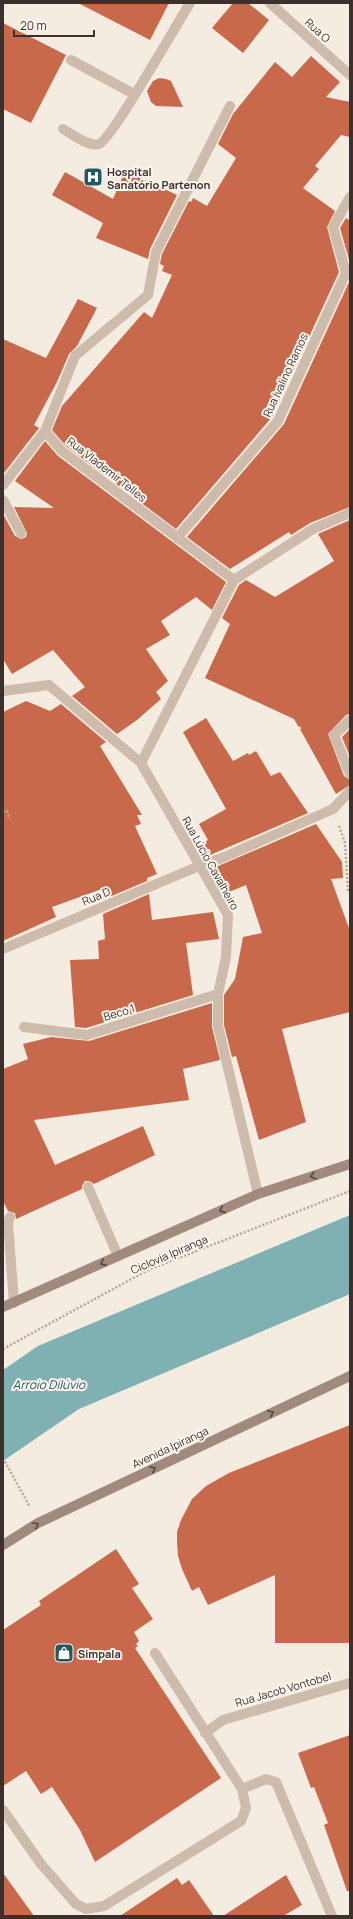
<svg xmlns="http://www.w3.org/2000/svg" width="353" height="1919" viewBox="0 0 353 1919" font-family="Manrope,sans-serif">
  <rect width="100%" height="100%" fill="#f4ebe1"/>
  <path fill="#7fb0b2" d="M350 1215V1294L79 1409 3 1461V1370L38 1346Z"/>
  <path fill="#c8694b" d="M78 3H169L150 40Z
    M233 3H248L269 20 243 53 212 28Z
    M3 23 66 55 31 123 3 109Z
    M311 56 340 82 326 97 350 102V137L341 135 315 166 319 169 303 188 335 211 327 227 339 272 272 417 176 529 66 446 52 430 62 406 144 312 152 318 172 275 162 271 164 266 160 264 162 254 189 201 191 202 193 198 207 206 236 158 218 144 233 114 275 62 292 77Z
    M159 78 166 79 171 81 183 107 156 106 151 102 147 91 153 81Z
    M125 171 177 195 150 249 148 259 96 238 103 223 52 195 65 172 113 199Z
    M346 218 350 221V263L340 228Z
    M350 280V507L310 523 291 535 289 532 230 569 187 537 284 424Z
    M78 299 97 308 77 346 69 354 57 382 34 425 39 428 4 473 3 339 46 358Z
    M45 441 58 456 226 582 212 610 196 597 161 621 170 635 146 649 168 681 156 692 161 699 137 720 117 734 72 696 85 687 53 650 12 674 3 659V514L15 536 21 539 26 537 27 533 14 507 54 508 15 481Z
    M350 520V714L346 715 328 734 344 776 350 780V785L336 794 300 729 302 728 298 726 294 719 205 678 230 624 222 618 239 585 246 580 275 597 334 561 318 534Z
    M26 701 50 711 61 704 106 742 100 746 142 815H137L141 824 135 826 157 874 147 878V881L102 900V889L52 907 56 917 3 941V712Z
    M206 718 233 761 248 753 249 755 256 751 271 776 280 772 308 813 210 855 203 843 208 840 199 824 226 809 183 732Z
    M350 729V757L342 737Z
    M316 824 342 862 343 878 331 879 350 931V1012L282 1029 306 1122 259 1140 236 1056 232 1057 224 1025V995L235 979 243 937 262 933 246 885 229 892 216 867Z
    M149 894 152 920 213 912 219 939 186 943 193 995 86 1028 75 1027 70 960 99 959 98 941 105 939 103 914Z
    M212 1003V1027L220 1060 183 1069 189 1100 34 1120 55 1165 143 1126 155 1155 94 1184 89 1181H85L82 1186V1189L16 1219 15 1213 8 1211 3 1201V1069L28 1059 23 1044 51 1037 89 1041Z
    M350 1425V1643H275V1575L208 1605 199 1587 192 1591 182 1569 178 1556 177 1543V1532L181 1520 192 1499 206 1486 229 1473Z
    M116 1549 139 1584 132 1588 153 1619 134 1632 139 1641 136 1644 138 1646 135 1648 221 1778 95 1862 80 1830 52 1787 41 1794 26 1771 3 1786V1630L41 1605 39 1601Z
    M350 1735V1891H347L324 1825 328 1823 314 1787 311 1788 298 1753Z
    M3 1873 34 1916H3Z
    M286 1875 302 1905 283 1916H223Z
    M177 1878 182 1885 189 1880 214 1916H120Z"/>
  <g fill="none" stroke-linecap="round" stroke-linejoin="round">
    <path stroke="#b9a596" stroke-width="2.5" stroke-dasharray="2 2" stroke-linecap="butt" d="M3 812 7 811 10 819
      M339 826 345 843 348 892
      M3 1349 148 1270 350 1191
      M3 1458 30 1507"/>
    <path stroke="#cdbbac" stroke-width="10" d="M270 3 350 75
      M71 60 134 94
      M230 106 156 252 148 295 75 356 45 431 62 451 234 580
      M63 129C72 134 88 147 99 144 111 140 178 22 190 3
      M3 485 45 431
      M3 500 21 533
      M177 538 278 421 346 273 333 227 350 197
      M3 691 49 685 141 763 228 915 226 957 218 994V1026L258 1194
      M350 720 334 735 350 774
      M141 763 234 580 313 529 350 513
      M3 949 199 866 222 858 333 809 350 791
      M24 1027 87 1035 218 994
      M88 1187 118 1256
      M10 1217 8 1223 14 1303
      M205 1733 223 1720
      M242 1789 266 1779 276 1782 332 1916
      M3 1810 41 1864 76 1904 86 1909 104 1906 241 1821 246 1808 242 1789 155 1653"/>
    <path stroke="#cdbbac" stroke-width="10" d="M223 1720 350 1683"/>
    <path stroke="#a18a7d" stroke-width="10" d="M3 1307 258 1194 350 1164
      M3 1545 38 1523 350 1376"/>
  </g>
  <defs><path id="oneway-chevron" d="M-2-3.5L2.5 0L-2 3.5" fill="none" stroke-width="1.6" stroke-linecap="round" stroke-linejoin="round"/></defs>
  <g stroke="#544640">
    <use href="#oneway-chevron" transform="translate(313 1176) rotate(162)"/>
    <use href="#oneway-chevron" transform="translate(222 1210) rotate(156)"/>
    <use href="#oneway-chevron" transform="translate(103 1263) rotate(156)"/>
    <use href="#oneway-chevron" transform="translate(271 1413) rotate(-25)"/>
    <use href="#oneway-chevron" transform="translate(153 1469) rotate(-25)"/>
    <use href="#oneway-chevron" transform="translate(36 1525) rotate(-30)"/>
  </g>
  <defs>
    <g id="hospital-square" transform="scale(1)"><rect x="-9" y="-9" width="18" height="18" rx="4" fill="#1f5a5e" stroke="#fbf5ee"/><path d="M-5-5h3v3.5h4V-5h3V5h-3V1.5h-4V5h-3Z" fill="#fff"/></g>
    <g id="shop-square" transform="scale(1)"><rect x="-9" y="-9" width="18" height="18" rx="4" fill="#1f5a5e" stroke="#fbf5ee"/><path d="M-5-2.5h2.3a2.7 3.5 0 0 1 5.4 0H5L5.5 6h-11ZM-1.5-2.5h3a1.5 2.3 0 0 0-3 0Z" fill="#fff"/></g>
  </defs>
  <g fill-rule="evenodd">
    <use href="#hospital-square" x="93" y="177"/>
    <use href="#shop-square" x="64" y="1653"/>
  </g>
  <g text-anchor="middle" dominant-baseline="central" stroke-width="4" stroke-linejoin="round" paint-order="stroke">
    <g font-size="11" fill="#3b302b" stroke="#fbf5ee">
      <text transform="translate(318 30) rotate(42)">Rua O</text>
      <text transform="translate(285 375) rotate(-65)">Rua Ivalino Ramos</text>
      <text transform="translate(107 469) rotate(38)">Rua Vlademir Telles</text>
      <text transform="translate(211 863) rotate(61)">Rua Lúcio Cavalheiro</text>
      <text transform="translate(96 896) rotate(-23)">Rua D</text>
      <text transform="translate(119 1012) rotate(-17)">Beco 1</text>
      <text transform="translate(169 1254) rotate(-23)">Ciclovia Ipiranga</text>
      <text transform="translate(170 1447) rotate(-25)">Avenida Ipiranga</text>
      <text transform="translate(283 1689) rotate(-16)">Rua Jacob Vontobel</text>
    </g>
    <g font-size="11" font-weight="bold" fill="#3b302b" stroke="#fbf5ee" text-anchor="start">
      <text x="107" y="171">Hospital<tspan x="107" dy="13">Sanatório Partenon</tspan></text>
      <text x="78" y="1653">Simpala</text>
    </g>
    <g font-size="12" font-style="italic" fill="#1f5a5e" stroke="#fbf5ee">
      <text x="49" y="1384">Arroio Dilúvio</text>
    </g>
  </g>
  <rect width="353" height="1919" fill="none" stroke="#3b302b" stroke-width="8"/>
  <path d="M14 30v6h80v-6" fill="none" stroke="#3b302b" stroke-width="2"/>
  <text x="20" y="30" font-size="12" fill="#3b302b" stroke="#fbf5ee" stroke-width="3" paint-order="stroke">20 m</text>
</svg>
